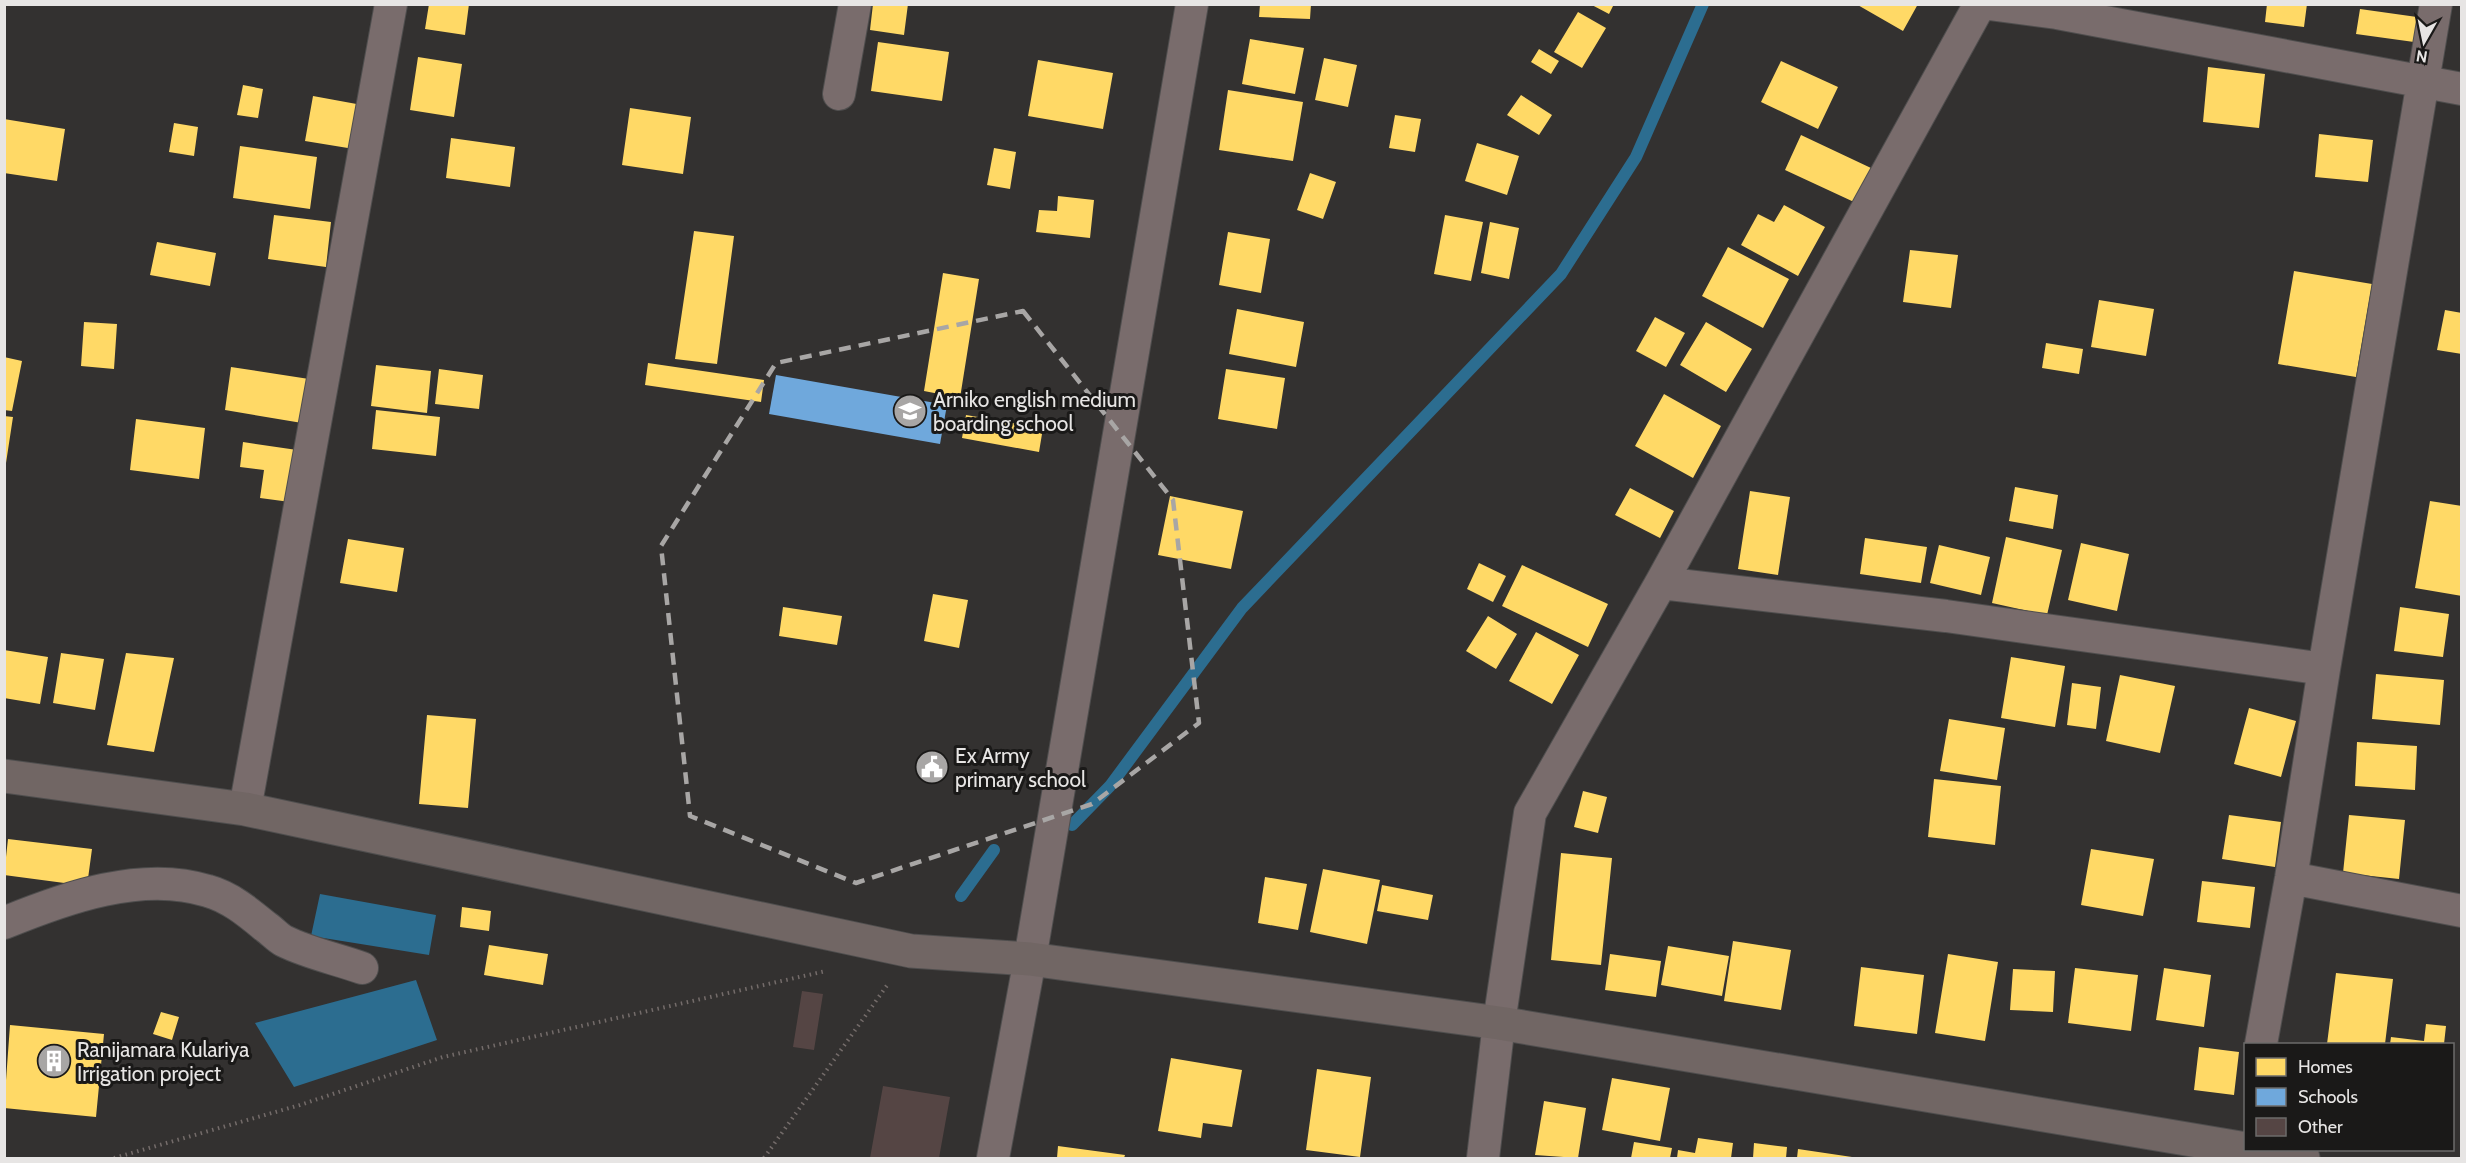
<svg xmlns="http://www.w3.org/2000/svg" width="2466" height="1163" viewBox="0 0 2466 1163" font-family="Cabin,sans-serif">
  <rect width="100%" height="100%" fill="#333130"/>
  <path fill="#2c6d90" d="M320 894 436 915 429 955 311 936Z
    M416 980 437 1040 294 1087 255 1023Z"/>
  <path fill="#ffd966" d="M429 4H469L465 35 425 29Z
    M873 4H908L904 35 870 30Z
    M1260 4H1311L1310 19 1259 17Z
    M1590 4H1614L1609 14Z
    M1856 4H1918L1903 31Z
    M2267 4H2307L2304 27 2265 22Z
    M2360 9 2417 17 2414 42 2356 34Z
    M1578 12 1606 28 1582 68 1554 52Z
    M1250 39 1304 48 1295 94 1242 84Z
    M878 42 949 52 942 101 871 91Z
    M1539 49 1559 61 1551 74 1531 62Z
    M418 57 462 64 454 117 410 110Z
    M1324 58 1357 65 1348 107 1315 100Z
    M1038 60 1113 73 1103 129 1028 116Z
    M1781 61 1838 87 1818 129 1761 102Z
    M2208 67 2265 74 2259 128 2203 122Z
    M243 85 263 89 258 118 237 115Z
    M1228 90 1303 102 1293 161 1219 150Z
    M1521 95 1552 115 1539 135 1507 115Z
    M313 96 362 105 354 149 305 141Z
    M630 108 691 117 683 174 622 165Z
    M1395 115 1421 119 1415 152 1389 148Z
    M4 119 65 129 57 181 4 173Z
    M174 123 198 127 194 156 169 152Z
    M2319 134 2373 140 2368 182 2315 177Z
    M1801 135 1871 168 1854 202 1785 170Z
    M451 138 515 147 510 187 446 178Z
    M1477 143 1519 156 1507 195 1465 181Z
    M240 146 317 157 310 209 233 198Z
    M994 148 1016 152 1010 189 987 185Z
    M1310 173 1336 182 1323 219 1297 210Z
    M1058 196 1094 200 1090 238 1036 232 1039 210 1057 211Z
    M1784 205 1825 227 1798 276 1741 245 1758 214 1774 222Z
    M274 215 331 222 326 267 268 259Z
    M1445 215 1483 222 1471 281 1434 274Z
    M1490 222 1519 228 1509 279 1481 273Z
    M694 231 734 236 717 364 675 359Z
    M1228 232 1270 239 1261 293 1219 285Z
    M157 242 216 253 210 286 150 275Z
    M1728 247 1789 279 1763 328 1702 296Z
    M1910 250 1958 255 1951 308 1903 302Z
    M2294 271 2372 284 2356 377 2278 364Z
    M943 273 979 279 960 398 924 391Z
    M2099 300 2154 309 2146 356 2091 347Z
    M1237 309 1304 322 1296 367 1229 354Z
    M2445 310 2462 313V354L2437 350Z
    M1655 317 1685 333 1666 367 1636 351Z
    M84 322 117 324 114 369 81 366Z
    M1706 322 1752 349 1726 392 1680 365Z
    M2046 343 2083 349 2079 374 2042 368Z
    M4 357 22 361 12 411 4 410Z
    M648 363 764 380 761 402 645 385Z
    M376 365 431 371 427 413 371 406Z
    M231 367 309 379 302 423 225 410Z
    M439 369 483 375 479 409 435 404Z
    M1226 369 1285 378 1277 429 1218 419Z
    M1664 394 1721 426 1693 478 1635 446Z
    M376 410 440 417 436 456 372 449Z
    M966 415 1043 428 1039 452 962 438Z
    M4 416 13 417 6 463H4Z
    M136 419 205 428 199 479 130 470Z
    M243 442 297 450 290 502 260 498 264 470 240 467Z
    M2015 487 2058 495 2053 529 2009 521Z
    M1630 488 1674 511 1660 538 1615 515Z
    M1750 491 1790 497 1778 575 1738 569Z
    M1170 496 1243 511 1231 569 1158 555Z
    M2430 501 2462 506V596L2415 588Z
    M2006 537 2062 550 2047 615 1992 603Z
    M1865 538 1927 547 1921 583 1860 574Z
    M348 539 404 548 397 592 340 583Z
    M2081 543 2129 554 2117 611 2068 600Z
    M1939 545 1990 557 1981 595 1930 583Z
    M1479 563 1506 576 1493 602 1467 589Z
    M1522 565 1608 604 1588 647 1502 606Z
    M933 594 968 600 959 648 924 641Z
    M783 607 842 616 837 645 779 636Z
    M2400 607 2449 614 2443 657 2394 651Z
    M1488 616 1517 634 1496 669 1466 651Z
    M1536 632 1579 655 1552 704 1509 681Z
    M4 650 48 657 40 704 4 698Z
    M61 653 104 659 95 710 53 703Z
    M126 653 174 658 154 752 107 745Z
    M2011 657 2065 666 2055 727 2001 718Z
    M2376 674 2444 680 2440 725 2372 719Z
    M2120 675 2175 686 2160 753 2106 741Z
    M2072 683 2101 687 2096 729 2067 725Z
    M2249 708 2296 721 2281 777 2234 764Z
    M427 715 476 719 468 808 419 804Z
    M1949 719 2005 728 1997 780 1940 771Z
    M2357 742 2417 746 2415 790 2355 786Z
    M1934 779 2001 786 1995 845 1928 837Z
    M1583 791 1607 797 1598 833 1574 827Z
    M2229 815 2281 822 2275 867 2222 859Z
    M2349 815 2405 820 2399 879 2343 873Z
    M8 839 92 849 87 886 4 875Z
    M2091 849 2154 859 2143 916 2081 905Z
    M1561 853 1612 858 1601 965 1551 960Z
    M1323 869 1380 880 1367 944 1310 932Z
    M1265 877 1307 884 1298 930 1258 923Z
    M2202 881 2255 887 2250 928 2197 922Z
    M1382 885 1433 895 1428 920 1377 911Z
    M462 907 491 911 489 931 460 927Z
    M1733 941 1791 950 1781 1010 1724 1001Z
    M489 945 548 954 543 985 484 975Z
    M1668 946 1729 956 1722 996 1661 985Z
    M1610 954 1661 961 1656 997 1605 990Z
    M1948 954 1998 962 1985 1041 1935 1033Z
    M1861 967 1924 975 1917 1034 1854 1026Z
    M2075 968 2138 975 2131 1031 2068 1023Z
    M2164 968 2211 975 2204 1027 2156 1020Z
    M2013 969 2055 971 2053 1012 2010 1010Z
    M2336 973 2393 979 2385 1044H2327Z
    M161 1012 179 1017 172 1040 153 1034Z
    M2426 1024 2446 1026 2444 1044H2390L2391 1037 2424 1041Z
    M10 1025 104 1034 96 1117 4 1108Z
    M2199 1047 2239 1052 2234 1095 2194 1090Z
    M1171 1058 1242 1070 1232 1127 1203 1123 1201 1138 1158 1131Z
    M1317 1069 1371 1077 1360 1157 1306 1150Z
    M1612 1078 1670 1088 1660 1141 1602 1130Z
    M1544 1101 1586 1108 1578 1158 1535 1155Z
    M1698 1138 1733 1143 1731 1158H1677L1678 1150 1695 1153Z
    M1634 1142 1672 1148 1670 1158H1631Z
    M1754 1143 1787 1147 1786 1158H1753Z
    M1058 1146 1125 1155 1124 1158H1057Z
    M1798 1149 1852 1157V1158H1797Z"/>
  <path fill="#6fa8dc" d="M776 375 947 405 940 444 769 414Z"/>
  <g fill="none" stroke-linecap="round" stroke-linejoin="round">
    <path stroke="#2c6d90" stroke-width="12" d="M1072 825 1110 786 1242 608 1561 274 1636 157 1703 4
      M961 896 994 850"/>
  </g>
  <path fill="#554544" d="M802 991 823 994 814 1050 793 1047Z
    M883 1086 950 1097 939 1158H870Z"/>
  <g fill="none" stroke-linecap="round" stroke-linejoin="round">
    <g stroke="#4f4e4e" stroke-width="34">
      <path id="street" d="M1989 4 2057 13 2462 89
        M839 94 855 4
        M1661 583 1946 616 2324 669
        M245 809 391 4
        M2291 878 2462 911
        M4 923C65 898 142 870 208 891 230 897 249 913 266 927 272 931 278 938 284 941 308 953 337 959 362 968
        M2261 1044 2291 878 2324 669 2436 4
        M993 1158 1030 959 1192 4
        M1483 1158 1499 1023 1530 813 1661 583 1980 4"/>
    </g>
    <g stroke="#4f4e4e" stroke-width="35">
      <path id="secondary" d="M4 776 245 809 911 951 1030 959 1499 1023 2246 1149
        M2247 1150 2303 1158"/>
    </g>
    <path stroke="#746c6a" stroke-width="4" stroke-dasharray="1.5 4.5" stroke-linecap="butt" d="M114 1158 300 1105 443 1057 826 971
      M764 1158 888 984"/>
    <use href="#street" stroke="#796c6c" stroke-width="32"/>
    <use href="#secondary" stroke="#716664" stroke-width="33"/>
  </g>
  <path fill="none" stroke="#a8a6a5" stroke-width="4.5" stroke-dasharray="12 8" stroke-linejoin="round" d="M1023 311 1173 500 1199 723 1092 804 856 883 690 816 661 546 776 363Z"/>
  <defs>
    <g id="school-disc" transform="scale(1.725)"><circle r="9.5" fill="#a8a6a5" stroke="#1a1918"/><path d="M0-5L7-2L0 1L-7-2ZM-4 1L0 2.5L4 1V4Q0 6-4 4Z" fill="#fff"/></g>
    <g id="civic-disc" transform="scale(1.725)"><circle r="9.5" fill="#a8a6a5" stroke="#1a1918"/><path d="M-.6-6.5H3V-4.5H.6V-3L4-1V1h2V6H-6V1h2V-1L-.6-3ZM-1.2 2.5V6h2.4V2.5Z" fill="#fff"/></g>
    <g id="building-disc" transform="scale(1.725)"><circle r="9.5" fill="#a8a6a5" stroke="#1a1918"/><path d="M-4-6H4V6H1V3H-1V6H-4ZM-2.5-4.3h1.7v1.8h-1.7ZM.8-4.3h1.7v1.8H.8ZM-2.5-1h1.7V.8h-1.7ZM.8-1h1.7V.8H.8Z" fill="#fff"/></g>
  </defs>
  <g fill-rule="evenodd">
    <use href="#school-disc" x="910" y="411"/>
    <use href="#civic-disc" x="932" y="767"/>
    <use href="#building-disc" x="54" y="1061"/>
  </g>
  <g text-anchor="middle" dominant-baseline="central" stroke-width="6" stroke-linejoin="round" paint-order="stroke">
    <g font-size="21" fill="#e7e5e4" stroke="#1a1918" text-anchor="start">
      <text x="933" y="399">Arniko english medium<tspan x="933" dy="24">boarding school</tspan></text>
      <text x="955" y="755">Ex Army<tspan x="955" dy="24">primary school</tspan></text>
      <text x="77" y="1049">Ranijamara Kulariya<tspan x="77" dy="24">Irrigation project</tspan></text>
    </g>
  </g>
  <rect width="2466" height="1163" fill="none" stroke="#e7e5e4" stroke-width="12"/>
  <rect x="2244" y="1043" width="210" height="108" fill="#1a1918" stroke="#6c6b6a" stroke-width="1.5"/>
  <rect x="2256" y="1058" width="30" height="18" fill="#ffd966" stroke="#6c6b6a" stroke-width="1.5"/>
  <text x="2298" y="1073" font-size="18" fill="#e7e5e4">Homes</text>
  <rect x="2256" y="1088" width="30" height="18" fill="#6fa8dc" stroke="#6c6b6a" stroke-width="1.5"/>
  <text x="2298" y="1103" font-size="18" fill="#e7e5e4">Schools</text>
  <rect x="2256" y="1118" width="30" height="18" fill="#554544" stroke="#6c6b6a" stroke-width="1.5"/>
  <text x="2298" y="1133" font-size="18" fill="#e7e5e4">Other</text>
  <g transform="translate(2424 42) rotate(189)" stroke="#1a1918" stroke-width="4.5" paint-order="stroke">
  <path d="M0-4.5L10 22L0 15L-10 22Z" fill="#e7e5e4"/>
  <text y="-9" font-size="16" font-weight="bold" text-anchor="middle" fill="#e7e5e4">N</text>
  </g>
</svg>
